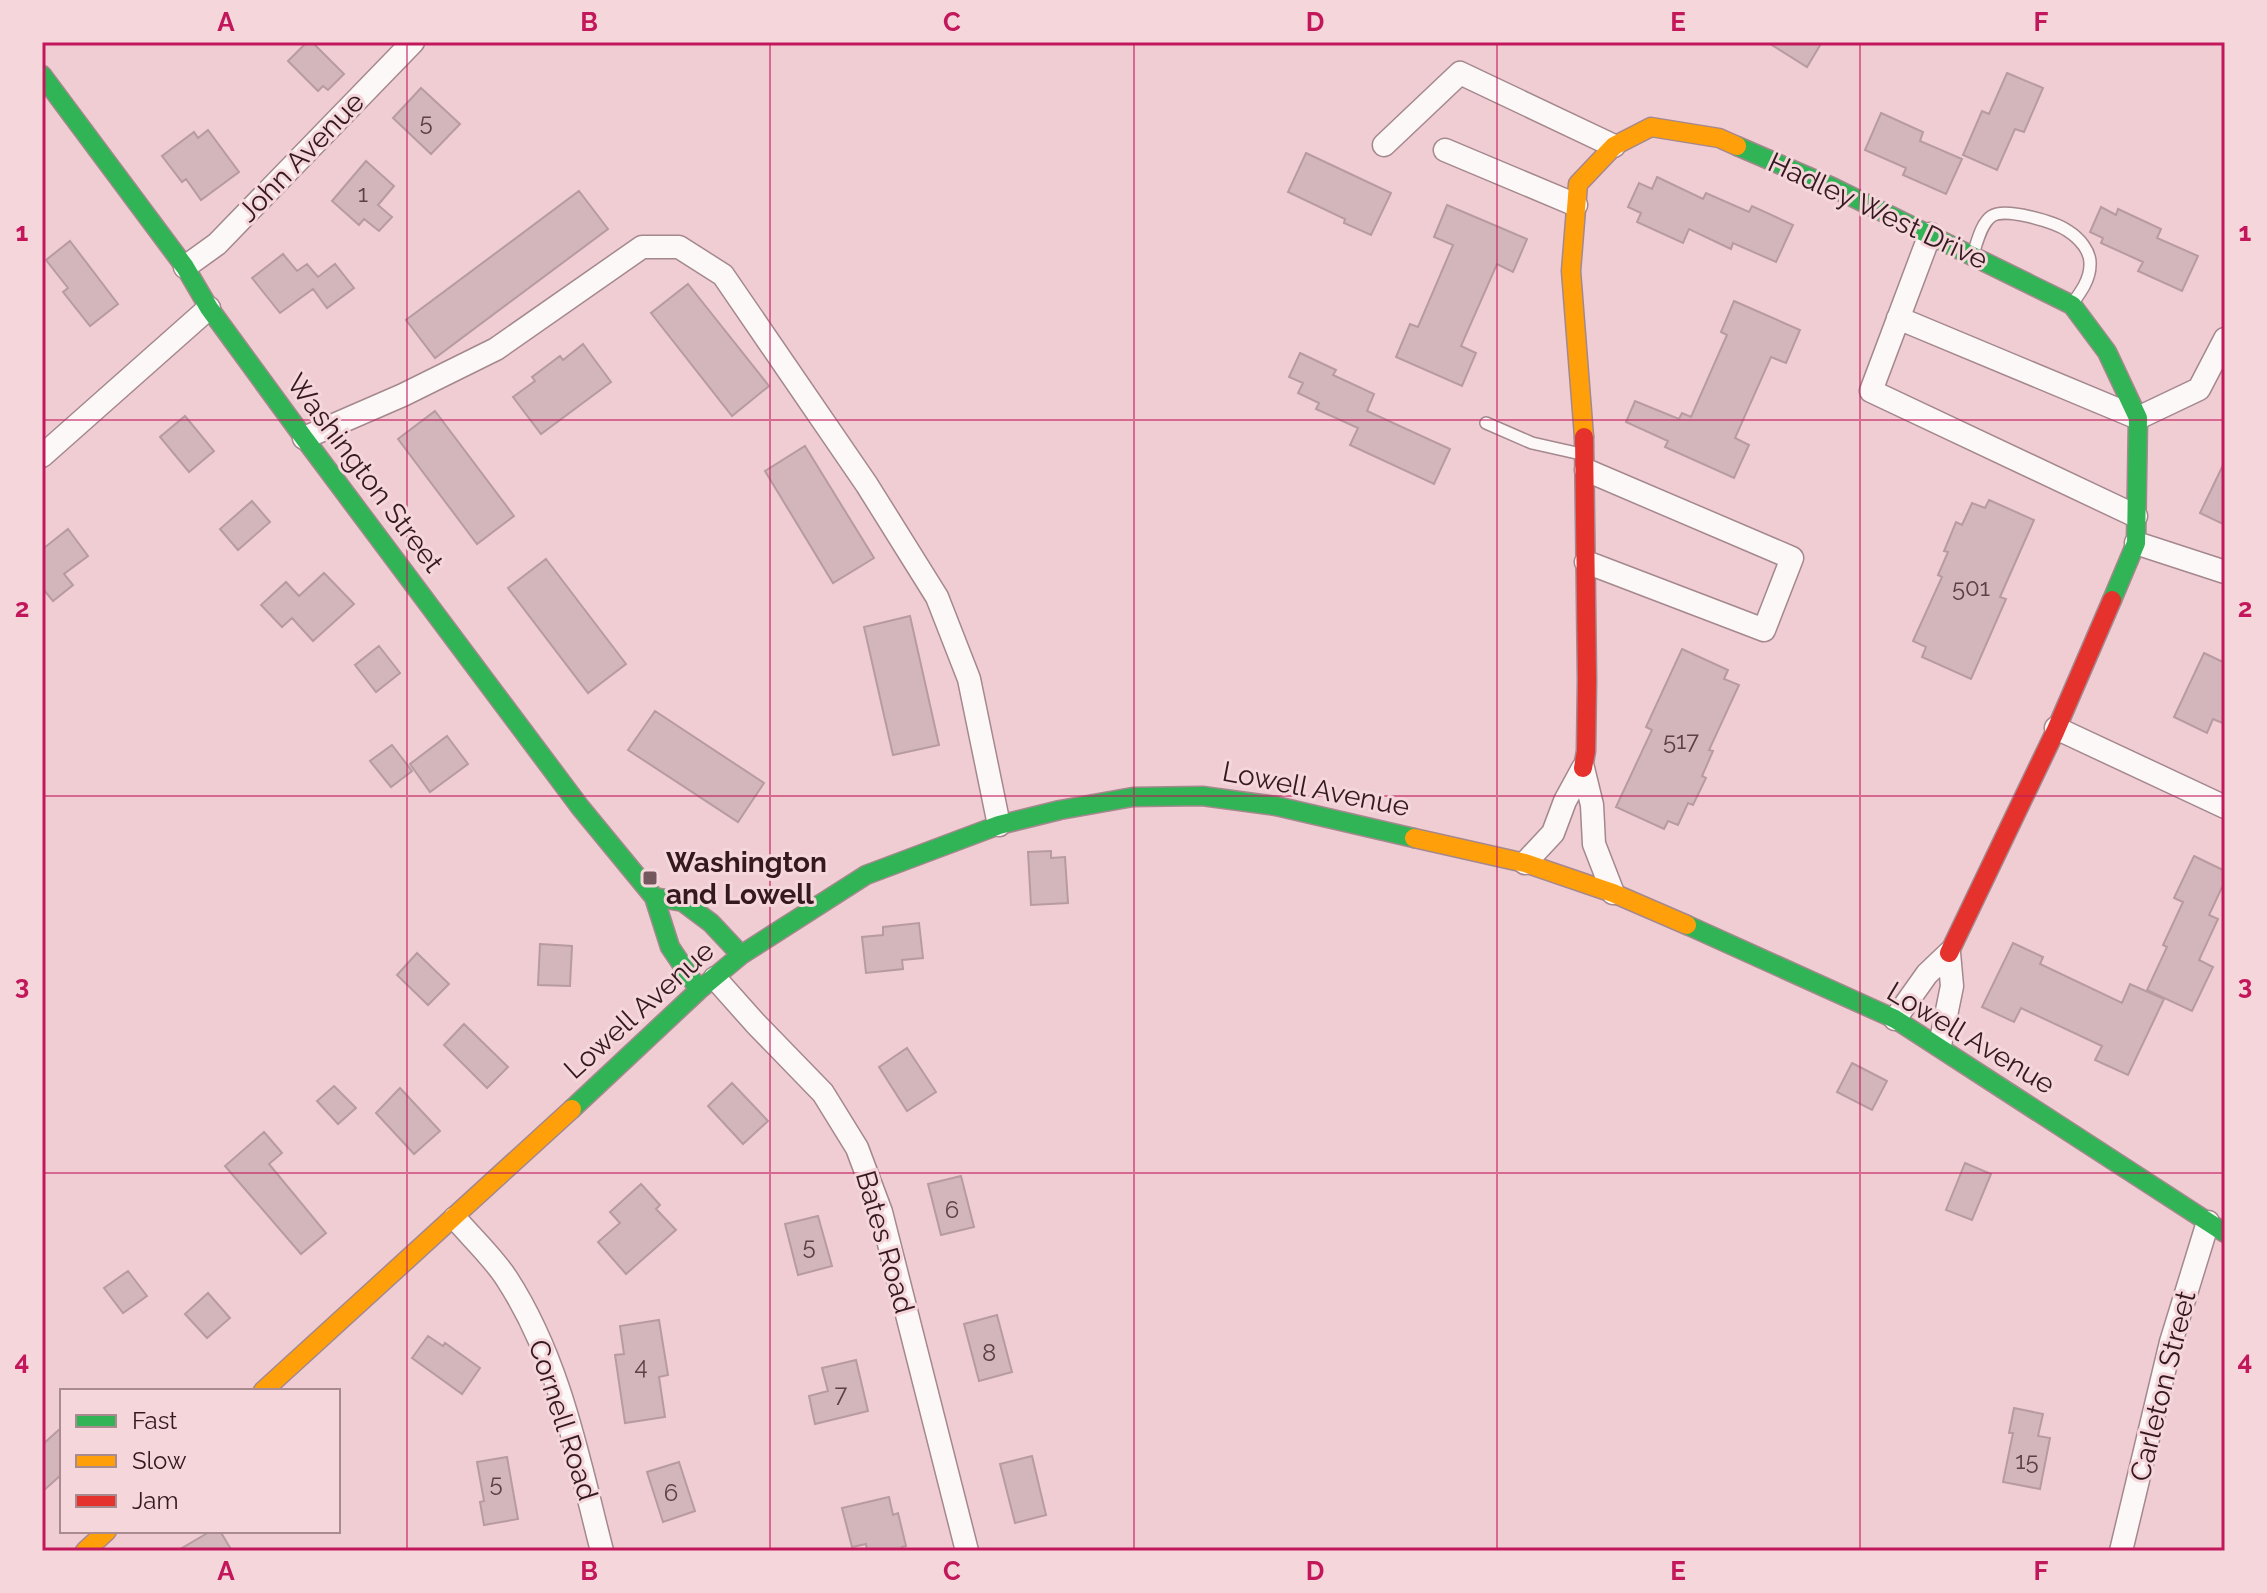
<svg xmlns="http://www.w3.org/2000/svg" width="2267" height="1593" viewBox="0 0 2267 1593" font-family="Raleway,sans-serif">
  <rect width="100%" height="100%" fill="#efcdd3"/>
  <path fill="#d2b6bb" stroke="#b79ba0" stroke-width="2" d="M307 42H312L344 74 328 90 323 86 318 91 288 61Z
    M1767 42H1822L1807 67Z
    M2007 73 2043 88 2024 132 2015 129 1997 170 1963 155 1982 111 1989 114Z
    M421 88 460 124 431 154 393 118Z
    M1881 113 1923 132 1920 141 1962 159 1946 194 1903 175 1906 168 1865 150Z
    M208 130 239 172 201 200 186 179 182 182 162 156 194 132 198 138Z
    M1306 153 1391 193 1371 235 1344 223 1345 219 1288 192Z
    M366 161 394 186 378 205 392 217 379 231 364 219 359 225 332 201Z
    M1657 177 1703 199 1706 193 1749 212 1752 206 1793 225 1776 262 1733 243 1731 249 1689 229 1683 243 1637 222 1641 213 1628 207 1639 183 1652 189Z
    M579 191 608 229 435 358 406 320Z
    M1447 205 1527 239 1513 272 1497 264 1461 346 1476 353 1462 386 1396 357 1410 324 1418 327 1453 245 1434 237Z
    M2101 207 2116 215 2118 209 2161 229 2157 238 2198 256 2182 291 2138 271 2143 262 2101 243 2103 238 2090 232Z
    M70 241 118 304 90 326 63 292 68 288 46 260Z
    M283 254 297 271 307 264 318 277 335 264 354 288 327 308 313 289 280 313 252 278Z
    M688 284 769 386 732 416 651 313Z
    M1734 301 1800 330 1786 363 1771 357 1735 438 1749 445 1734 478 1665 447 1668 441 1626 422 1635 401 1679 419 1682 413 1691 417 1727 335 1721 332Z
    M583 344 611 382 541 434 513 397 535 381 532 377 560 356 563 360Z
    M1300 353 1336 370 1333 375 1374 394 1367 411 1450 449 1434 484 1350 445 1358 428 1316 409 1319 403 1298 393 1303 383 1289 377Z
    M435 411 514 516 477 544 398 439Z
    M185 416 214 451 189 472 160 437Z
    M805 446 874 558 833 583 765 471Z
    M2225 461V525L2200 513Z
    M1989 500 2034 520 2000 597 2006 599 1971 679 1922 657 1926 647 1913 641 1942 577 1938 575 1948 552 1944 551 1956 522 1962 525 1972 503 1985 508Z
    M252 501 270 522 238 550 220 529Z
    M68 529 88 556 64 574 73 585 53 601 44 590 42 592V546L44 548Z
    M546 559 626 664 588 693 508 588Z
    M324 573 354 604 313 641 292 618 282 627 261 605 286 582 299 596Z
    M910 616 939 745 893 755 864 627Z
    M379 646 400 673 376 692 355 665Z
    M1682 649 1728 670 1724 679 1739 685 1709 750 1713 751 1702 776 1706 778 1693 805 1688 803 1678 825 1668 821 1664 829 1616 807 1652 730 1646 727Z
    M2204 653 2225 663V724L2213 719 2207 733 2174 717Z
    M655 711 764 783 738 822 628 750Z
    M447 736 468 764 430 792 410 764Z
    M392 745 412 771 391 787 370 761Z
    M1051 851V858L1065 857 1068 903 1031 905 1028 852Z
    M2194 856 2225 871V881L2209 915 2218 919 2199 960 2213 967 2192 1011 2147 990 2167 947 2163 945 2183 902 2174 898Z
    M919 923 923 958 902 960 903 969 866 973 862 937 883 935V927Z
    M2013 943 2043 957 2040 964 2122 1003 2130 984 2164 999 2128 1075 2095 1060 2102 1046 2021 1008 2014 1022 1982 1007Z
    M540 944 572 946 570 986 538 985Z
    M417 953 449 984 428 1005 397 975Z
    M464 1024 508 1067 487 1088 444 1045Z
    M907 1048 936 1092 907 1111 879 1067Z
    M1852 1063 1887 1081 1872 1110 1837 1092Z
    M732 1083 768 1121 743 1144 708 1106Z
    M334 1086 356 1108 338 1124 317 1101Z
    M400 1088 440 1131 414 1154 376 1113Z
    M264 1132 282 1153 269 1164 326 1233 301 1254 225 1166Z
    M1965 1163 1991 1174 1972 1220 1946 1210Z
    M961 1176 974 1227 941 1235 928 1184Z
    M641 1184 660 1205 656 1209 676 1230 626 1274 598 1242 620 1223 610 1212Z
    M818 1216 832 1266 798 1275 785 1224Z
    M128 1271 147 1296 123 1313 104 1288Z
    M208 1293 230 1318 207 1338 185 1314Z
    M997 1315 1012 1372 979 1381 964 1324Z
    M659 1320 668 1375 659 1377 665 1417 625 1423 615 1355 624 1354 620 1326Z
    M428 1336 443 1346 445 1343 480 1368 462 1394 412 1358Z
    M856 1360 868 1411 815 1424 809 1396 828 1391 822 1368Z
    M2014 1408 2043 1414 2038 1436 2050 1438 2040 1489 2003 1482 2013 1433H2009Z
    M62 1427V1474L42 1492V1445Z
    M1032 1456 1046 1515 1015 1523 1000 1464Z
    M507 1457 518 1519 484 1525 480 1502 484 1501 477 1462Z
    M679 1462 695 1511 663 1522 647 1472Z
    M889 1497 893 1515 898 1513 906 1546 902 1547 903 1551H867L866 1544 852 1547 842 1508Z
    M211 1531H220L232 1551H177Z"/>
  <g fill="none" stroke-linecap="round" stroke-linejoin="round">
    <g stroke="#a4888e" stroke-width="14">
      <path id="lane" d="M1973 254C1977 243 1981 223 1992 216 2005 207 2055 222 2068 231 2079 238 2091 251 2090 265 2090 280 2080 293 2072 304
        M1486 423 1532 443 1581 454"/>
    </g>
    <g stroke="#a4888e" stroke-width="25">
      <path id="street" d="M1384 145 1460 73 1614 146
        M1445 150 1576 205
        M1930 234 1871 391 2136 516
        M185 267 217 244 413 42
        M1898 318 2138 418 2199 389 2225 339
        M304 438 403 395 496 349 642 247H679L723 275 867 485 937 597 969 679 999 825
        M42 456 209 308
        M1586 470 1792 558 1764 630 1586 562
        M2136 543 2225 572
        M2056 728 2225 807
        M1525 863 1553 833 1565 801 1583 768 1592 805 1594 844 1613 893
        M715 978 756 1024 823 1093 857 1148 881 1212 967 1551
        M1895 1019 1927 974 1949 953 1952 986 1940 1045
        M455 1218C472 1238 493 1257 507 1279 560 1361 578 1458 602 1551
        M2121 1551 2171 1342 2208 1222"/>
    </g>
    <g stroke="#a4888e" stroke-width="21">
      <path id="fast" d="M42 75 185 267 209 308 304 438 580 807 654 897 670 947 699 990
        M1737 146 1832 187 2072 305 2107 352 2138 418 2136 543 2112 600
        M654 897 683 902 711 923 741 955
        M1687 925 1895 1019 2225 1233
        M572 1109 699 990 741 955 866 875 999 825 1060 810 1133 797 1202 796 1276 806 1414 838"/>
    </g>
    <g stroke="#a4888e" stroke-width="21">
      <path id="slow" d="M1584 437 1571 271 1578 184 1614 146 1651 127 1719 138 1737 146
        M1414 838 1525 863 1613 893 1687 925
        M263 1391 572 1109
        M85 1551 107 1531"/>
    </g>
    <g stroke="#a4888e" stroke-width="21">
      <path id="jam" d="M1583 768 1586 751 1587 680 1584 437
        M1949 953 2055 732 2112 600"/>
    </g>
    <use href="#lane" stroke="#fdf8f8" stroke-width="11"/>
    <use href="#street" stroke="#fdf8f8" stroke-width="22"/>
    <use href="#fast" stroke="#30b455" stroke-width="18"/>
    <use href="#slow" stroke="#ff9f0a" stroke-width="18"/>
    <use href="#jam" stroke="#e5322d" stroke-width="18"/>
  </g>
  <path fill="none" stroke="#c2185b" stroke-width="2" stroke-opacity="0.55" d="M407 42V1551M770 42V1551M1134 42V1551M1497 42V1551M1860 42V1551M42 420H2225M42 796H2225M42 1173H2225"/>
  <rect fill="#75585d" stroke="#f5d6db" stroke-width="3" x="642" y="870" width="16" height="16" rx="4"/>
  <g text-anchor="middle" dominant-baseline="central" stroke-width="6" stroke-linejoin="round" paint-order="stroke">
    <g font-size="24" fill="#5c4045">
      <text x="426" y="121">5</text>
      <text x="363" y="193">1</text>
      <text x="1971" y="587">501</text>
      <text x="1681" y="740">517</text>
      <text x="952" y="1209">6</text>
      <text x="809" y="1245">5</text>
      <text x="989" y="1352">8</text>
      <text x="641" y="1365">4</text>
      <text x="841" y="1393">7</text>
      <text x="2027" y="1460">15</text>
      <text x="496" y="1482">5</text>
      <text x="671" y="1492">6</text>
    </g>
    <g font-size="28" fill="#34191e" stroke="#f5d6db">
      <text transform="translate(301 157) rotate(-46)">John Avenue</text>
      <text transform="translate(1878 211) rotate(25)">Hadley West Drive</text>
      <text transform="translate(365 473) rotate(53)">Washington Street</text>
      <text transform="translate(1316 789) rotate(11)">Lowell Avenue</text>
      <text transform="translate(639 1010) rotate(-42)">Lowell Avenue</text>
      <text transform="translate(1971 1038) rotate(31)">Lowell Avenue</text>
      <text transform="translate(885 1242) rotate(74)">Bates Road</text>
      <text transform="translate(2163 1386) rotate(-76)">Carleton Street</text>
      <text transform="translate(563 1420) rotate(72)">Cornell Road</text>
    </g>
    <g font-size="28" font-weight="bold" fill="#34191e" stroke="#f5d6db" text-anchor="start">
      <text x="666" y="862">Washington<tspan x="666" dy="32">and Lowell</tspan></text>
    </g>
  </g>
  <rect width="2267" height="1593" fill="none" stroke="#f5d6db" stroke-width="88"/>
  <rect x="60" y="1389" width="280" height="144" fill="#f5d6db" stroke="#a88a8f" stroke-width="2"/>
  <rect x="76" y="1415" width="40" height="12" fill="#30b455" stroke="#a88a8f" stroke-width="2"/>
  <text x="132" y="1429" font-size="24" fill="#34191e">Fast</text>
  <rect x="76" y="1455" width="40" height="12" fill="#ff9f0a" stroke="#a88a8f" stroke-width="2"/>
  <text x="132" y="1469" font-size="24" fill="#34191e">Slow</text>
  <rect x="76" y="1495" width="40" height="12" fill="#e5322d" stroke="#a88a8f" stroke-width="2"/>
  <text x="132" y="1509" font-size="24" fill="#34191e">Jam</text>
  <rect x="44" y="44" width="2179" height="1505" fill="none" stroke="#c2185b" stroke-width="3"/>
  <g font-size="26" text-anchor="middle" font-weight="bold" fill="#c2185b">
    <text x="226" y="31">A</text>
    <text x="589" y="31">B</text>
    <text x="952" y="31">C</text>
    <text x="1315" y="31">D</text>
    <text x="1678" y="31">E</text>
    <text x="2041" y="31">F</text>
    <text x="22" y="241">1</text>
    <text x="2245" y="241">1</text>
    <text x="22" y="617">2</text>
    <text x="2245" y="617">2</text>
    <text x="22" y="994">3</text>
    <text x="2245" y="994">3</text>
    <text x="22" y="1370">4</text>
    <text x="2245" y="1370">4</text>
    <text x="226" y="1580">A</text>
    <text x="589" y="1580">B</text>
    <text x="952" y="1580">C</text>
    <text x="1315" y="1580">D</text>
    <text x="1678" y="1580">E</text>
    <text x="2041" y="1580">F</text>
  </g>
</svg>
